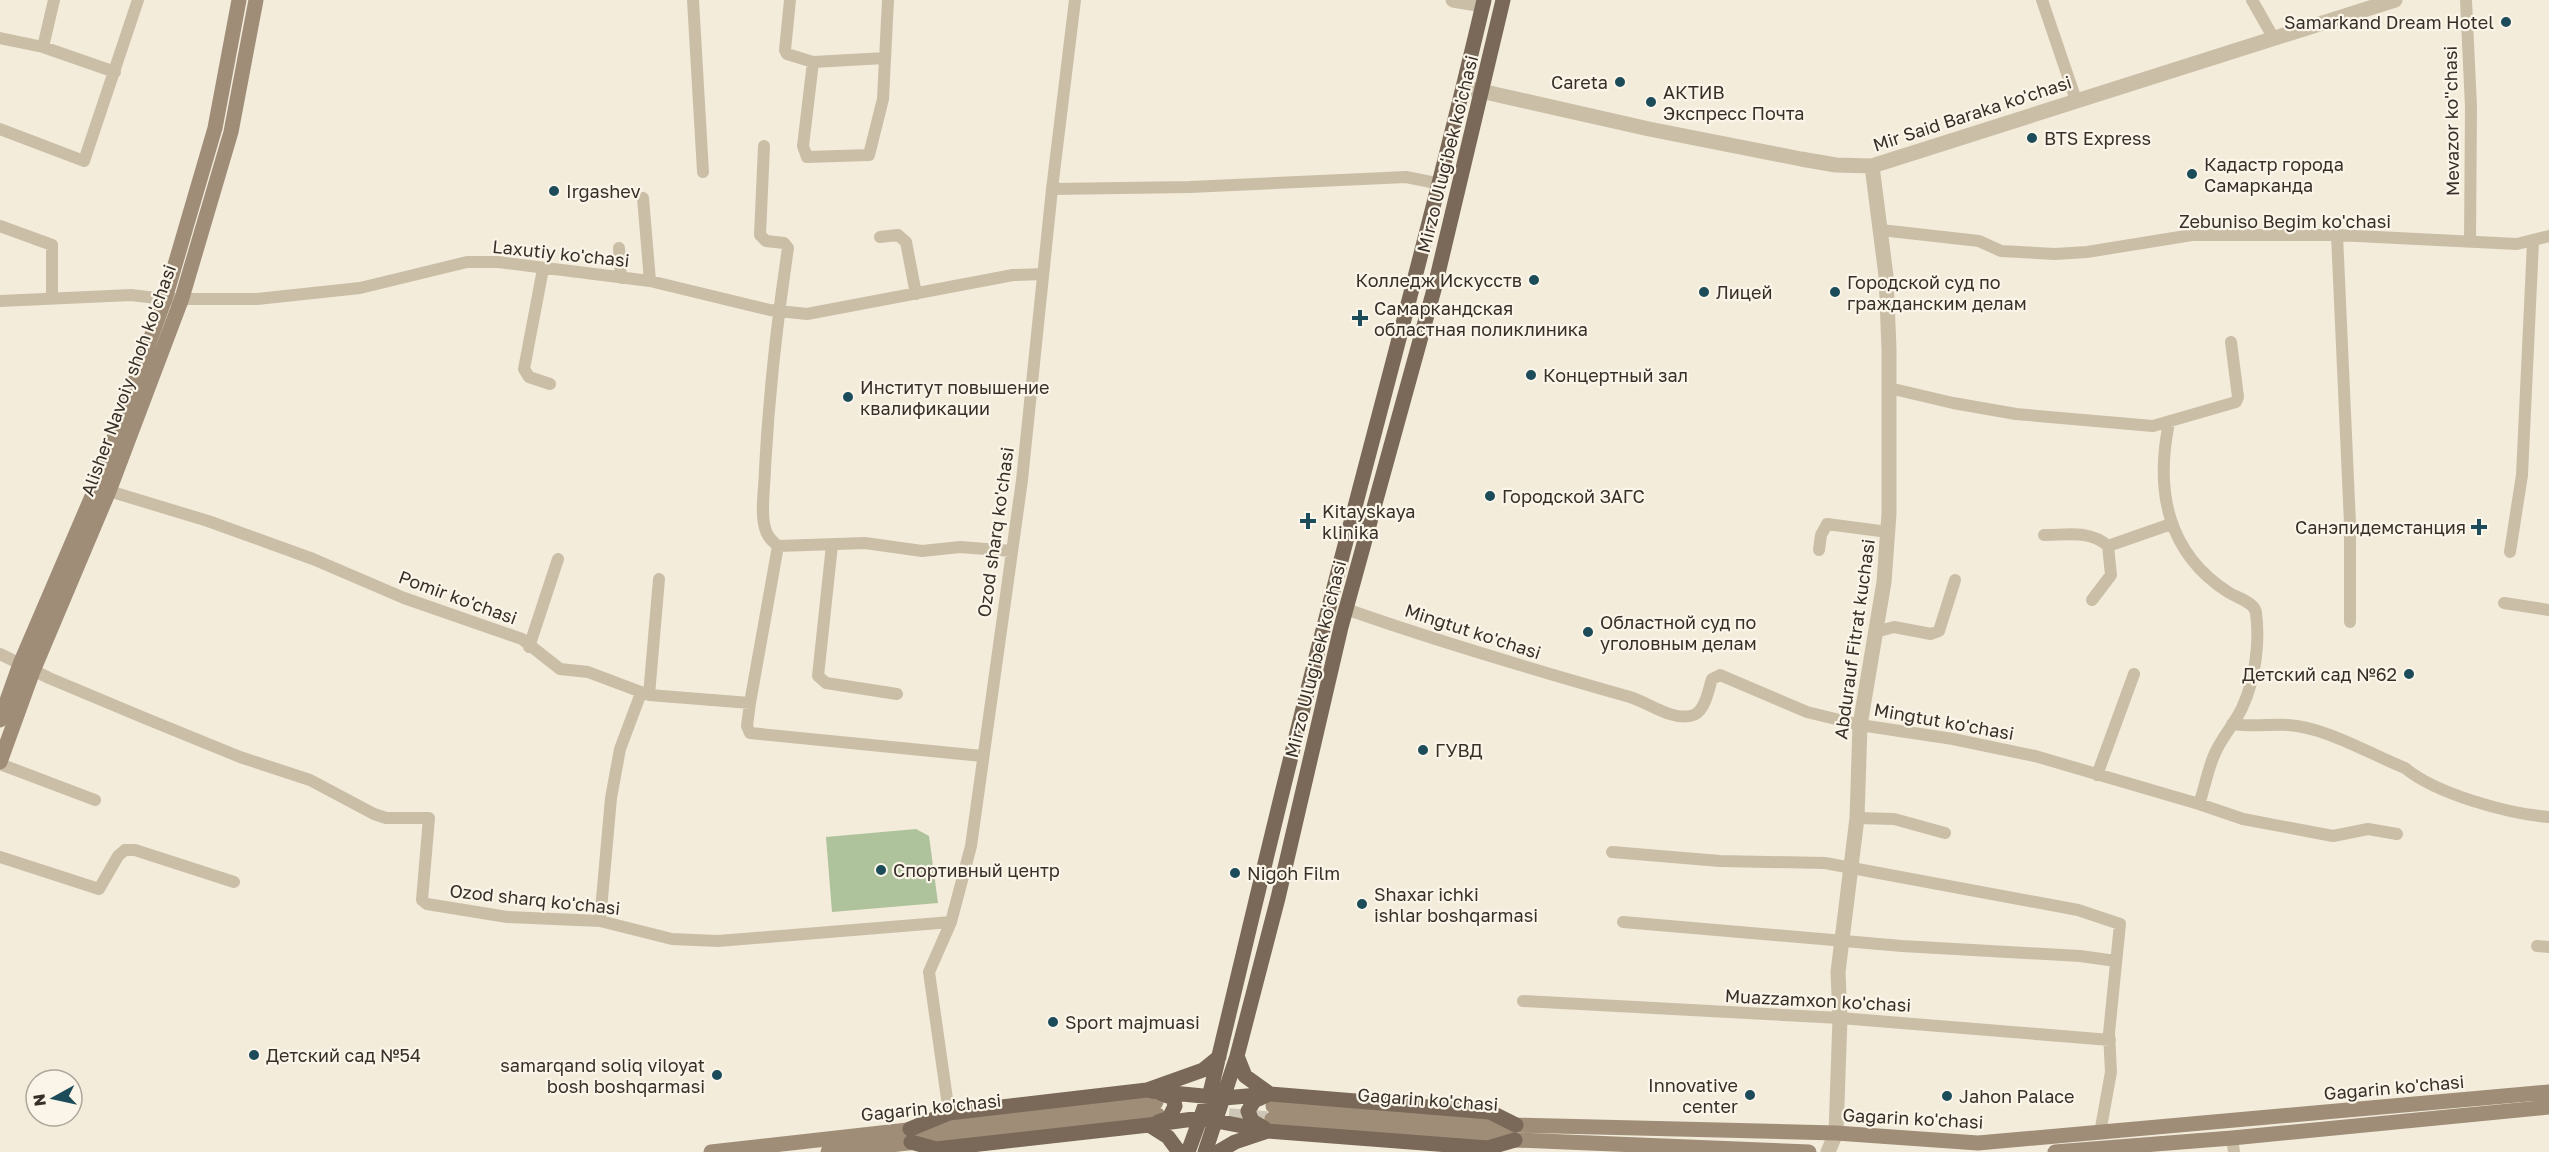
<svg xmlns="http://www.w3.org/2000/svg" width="2549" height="1152" viewBox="0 0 2549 1152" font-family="'Golos Text',sans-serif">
  <rect width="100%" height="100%" fill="#f3ecdb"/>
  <path fill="#aec29b" d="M916 829 929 836 938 903 832 912 826 837Z"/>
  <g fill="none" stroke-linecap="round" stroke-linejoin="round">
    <path stroke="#cdc6b7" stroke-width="15" stroke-dasharray="15 8" stroke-linecap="butt" d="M1206 1114 1272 1119"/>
    <path stroke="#cbbea7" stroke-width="12" d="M693 0 703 172
      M790 0 785 50 787 54 813 62
      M2042 0 2076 100
      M2252 0 2273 37
      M2466 0 2471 107 2470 242
      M0 38 43 47 115 72
      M43 47 54 0
      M885 58 813 62 803 146 807 157 869 155 883 99 888 0
      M0 129 84 161 138 0
      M764 146 760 235 766 241 784 243 788 248C777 321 769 395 765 468 765 487 760 510 765 528 767 536 771 540 778 546L865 543 922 551 960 547 1012 551
      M1052 189 1190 187 1406 177 1441 184
      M643 198 650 281
      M0 226 52 245V298
      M1881 230 1979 241 2001 251 2055 254 2087 252 2192 235H2337L2517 244 2549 236
      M2337 235 2350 524V622
      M880 237 898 235 906 242 916 294
      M619 248 621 278
      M543 269 524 369 529 377 550 384
      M0 301 131 295 165 299H257L360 288 467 262H498L650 281 770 310 807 314 1013 275 1043 274
      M1889 388 1953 403 2016 414 2153 426 2236 402 2238 397 2231 342
      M2169 423C2155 490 2167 553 2228 592 2237 598 2255 602 2256 613 2260 644 2255 680 2242 708 2235 723 2223 736 2216 751 2208 767 2205 787 2199 804
      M109 491 208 521 313 559 404 598 522 639 560 669 588 672 649 695 750 703
      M2044 535C2067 535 2090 530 2108 546L2171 524
      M832 545 818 676 826 683 897 694
      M778 546 750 703 747 726 750 733 982 756
      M1819 550 1821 535 1827 524 1888 532
      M2510 552 2522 475 2533 242
      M2092 600 2111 575 2108 546
      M2504 603 2549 610
      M1346 609C1439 642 1535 670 1630 697 1649 703 1671 720 1690 716 1705 714 1708 691 1712 679L1720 675 1807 712 1860 725 1953 739 2035 756 2199 804 2243 819 2333 836 2368 829 2397 834
      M1875 632 1894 627 1931 634 1939 631 1955 580
      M529 647 558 559
      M0 654 49 678 142 717 240 757 310 780 374 814 386 818H429L422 900 427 904 507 917 600 921 672 939 718 941 951 922
      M649 695 659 579
      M2232 724C2254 727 2268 724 2288 725 2325 727 2370 754 2405 768 2436 794 2509 814 2549 817
      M0 764 95 800
      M2097 775 2134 674
      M1857 818 1894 819 1945 833
      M1612 852 1720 861 1825 863 2078 910 2120 924 2109 1033 2111 1072 2100 1133
      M0 857 99 889 118 856 125 850H135L234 882
      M600 921 611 798 620 749 641 693
      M1623 922 1902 946 2080 956 2116 961
      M2537 946 2549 947
      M1523 1001 1840 1018 2110 1040
      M949 1113 929 972 951 922 971 846 1022 480 1052 189 1075 0
      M2232 1138 2234 1152"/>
    <path stroke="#cbbea7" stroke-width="15" d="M1453 0 1483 5
      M1463 87 1649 129 1801 159 1836 165 1872 166 2395 0
      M1828 1152 1836 1133 1840 1018 1838 972 1857 818 1860 725 1884 582 1889 514V349L1886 276 1872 166"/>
    <path stroke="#9f8d78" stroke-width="15" d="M0 720 20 664 96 487 165 299 215 128 239 0
      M0 762 33 671 109 491 182 298 231 132 256 0
      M1273 1106 1516 1125 1836 1133 1978 1143 2549 1092
      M1272 1119 1515 1140 1809 1152
      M711 1152 1156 1102
      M828 1152 1158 1115
      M2055 1152 2232 1138 2549 1107"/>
    <path stroke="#7a6958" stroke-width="15" d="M1237 1056 1245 1076 1270 1094 1490 1112 1516 1125
      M1151 1091 1224 1098 1270 1094
      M1158 1122 1169 1118 1175 1106 1173 1098 1160 1093
      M1149 1125 1201 1118 1268 1131
      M1264 1128 1252 1121 1248 1111 1254 1101 1265 1096
      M910 1129 949 1113 1147 1090 1203 1070 1219 1057
      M911 1142 936 1149 1149 1125 1168 1137 1179 1152
      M1188 1152 1211 1089C1243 956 1274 822 1308 689 1366 459 1430 231 1484 0
      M1205 1152 1237 1056 1278 898 1341 627 1435 286 1503 0
      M1218 1152 1235 1142 1268 1131 1488 1148 1515 1140"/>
  </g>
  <g fill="#1c4b5a" stroke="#faf5e8" stroke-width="2">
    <circle cx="2506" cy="22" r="6"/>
    <circle cx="1620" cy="82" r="6"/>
    <circle cx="1651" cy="102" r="6"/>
    <circle cx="2032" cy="138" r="6"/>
    <circle cx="2192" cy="174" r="6"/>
    <circle cx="554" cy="191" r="6"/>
    <circle cx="1534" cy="280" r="6"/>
    <circle cx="1704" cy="292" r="6"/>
    <circle cx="1835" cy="292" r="6"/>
    <path d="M1357 309h6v6h6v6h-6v6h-6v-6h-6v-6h6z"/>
    <circle cx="1531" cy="375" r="6"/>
    <circle cx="848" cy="397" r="6"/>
    <circle cx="1490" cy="496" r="6"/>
    <path d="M1305 512h6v6h6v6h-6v6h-6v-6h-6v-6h6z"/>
    <path d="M2476 518h6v6h6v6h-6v6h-6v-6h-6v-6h6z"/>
    <circle cx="1588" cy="632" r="6"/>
    <circle cx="2409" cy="674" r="6"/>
    <circle cx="1423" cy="750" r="6"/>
    <circle cx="881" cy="870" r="6"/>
    <circle cx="1235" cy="873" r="6"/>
    <circle cx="1362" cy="904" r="6"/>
    <circle cx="1053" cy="1022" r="6"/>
    <circle cx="254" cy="1055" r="6"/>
    <circle cx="717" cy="1075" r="6"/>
    <circle cx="1750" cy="1095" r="6"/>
    <circle cx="1947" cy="1096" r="6"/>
  </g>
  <g text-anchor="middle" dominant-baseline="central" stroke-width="4.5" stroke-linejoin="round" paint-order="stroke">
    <g font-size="18" fill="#372f28" stroke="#faf5e8" text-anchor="start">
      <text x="2494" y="22" text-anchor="end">Samarkand Dream Hotel</text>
      <text x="1608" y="82" text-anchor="end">Careta</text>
      <text x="1663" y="92">АКТИВ<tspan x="1663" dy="21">Экспресс Почта</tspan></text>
      <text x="2044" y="138">BTS Express</text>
      <text x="2204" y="164">Кадастр города<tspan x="2204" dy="21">Самарканда</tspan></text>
      <text x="566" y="191">Irgashev</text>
      <text x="1522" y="280" text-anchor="end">Колледж Искусств</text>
      <text x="1847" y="282">Городской суд по<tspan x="1847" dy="21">гражданским делам</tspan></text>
      <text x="1716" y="292">Лицей</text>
      <text x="1374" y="308">Самаркандская<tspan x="1374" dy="21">областная поликлиника</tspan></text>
      <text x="1543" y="375">Концертный зал</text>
      <text x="860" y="387">Институт повышение<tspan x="860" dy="21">квалификации</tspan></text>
      <text x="1502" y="496">Городской ЗАГС</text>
      <text x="1322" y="511">Kitayskaya<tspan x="1322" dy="21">klinika</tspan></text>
      <text x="2466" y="527" text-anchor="end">Санэпидемстанция</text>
      <text x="1600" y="622">Областной суд по<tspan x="1600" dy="21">уголовным делам</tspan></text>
      <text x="2397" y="674" text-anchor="end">Детский сад №62</text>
      <text x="1435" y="750">ГУВД</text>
      <text x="893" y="870">Спортивный центр</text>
      <text x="1247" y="873">Nigoh Film</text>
      <text x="1374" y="894">Shaxar ichki<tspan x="1374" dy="21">ishlar boshqarmasi</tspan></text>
      <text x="1065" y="1022">Sport majmuasi</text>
      <text x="266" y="1055">Детский сад №54</text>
      <text x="705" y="1065" text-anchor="end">samarqand soliq viloyat<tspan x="705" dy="21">bosh boshqarmasi</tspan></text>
      <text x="1738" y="1085" text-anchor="end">Innovative<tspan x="1738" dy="21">center</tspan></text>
      <text x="1959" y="1096">Jahon Palace</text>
    </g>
    <g font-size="18" fill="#372f28" stroke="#faf5e8">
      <text transform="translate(1972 113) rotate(-18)">Mir Said Baraka ko'chasi</text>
      <text transform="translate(2451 121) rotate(-91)">Mevazor ko''chasi</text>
      <text transform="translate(1447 154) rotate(-76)">Mirzo Ulug'bek ko'chasi</text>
      <text x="2285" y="221">Zebuniso Begim ko'chasi</text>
      <text transform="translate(561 253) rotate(6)">Laxutiy ko'chasi</text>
      <text transform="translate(128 380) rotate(-70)">Alisher Navoiy shoh ko'chasi</text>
      <text transform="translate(995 532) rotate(-82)">Ozod sharq ko'chasi</text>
      <text transform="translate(458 597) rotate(20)">Pomir ko'chasi</text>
      <text transform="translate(1473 631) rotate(18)">Mingtut ko'chasi</text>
      <text transform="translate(1854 639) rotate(-82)">Abdurauf Fitrat kuchasi</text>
      <text transform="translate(1315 659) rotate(-76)">Mirzo Ulug'bek ko'chasi</text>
      <text transform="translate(1944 721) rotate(10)">Mingtut ko'chasi</text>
      <text transform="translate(535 899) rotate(6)">Ozod sharq ko'chasi</text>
      <text transform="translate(1818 1000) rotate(3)">Muazzamxon ko'chasi</text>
      <text transform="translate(2394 1087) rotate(-5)">Gagarin ko'chasi</text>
      <text transform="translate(1428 1099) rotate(4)">Gagarin ko'chasi</text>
      <text transform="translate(931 1107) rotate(-6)">Gagarin ko'chasi</text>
      <text transform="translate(1913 1118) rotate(3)">Gagarin ko'chasi</text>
    </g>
  </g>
  <g transform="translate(54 1098) rotate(262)"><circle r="28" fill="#faf5e8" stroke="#aca69b" stroke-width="1.5"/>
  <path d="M0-4.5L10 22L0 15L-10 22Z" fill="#1c4b5a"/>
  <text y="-9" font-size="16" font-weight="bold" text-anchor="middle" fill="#372f28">N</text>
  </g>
</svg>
